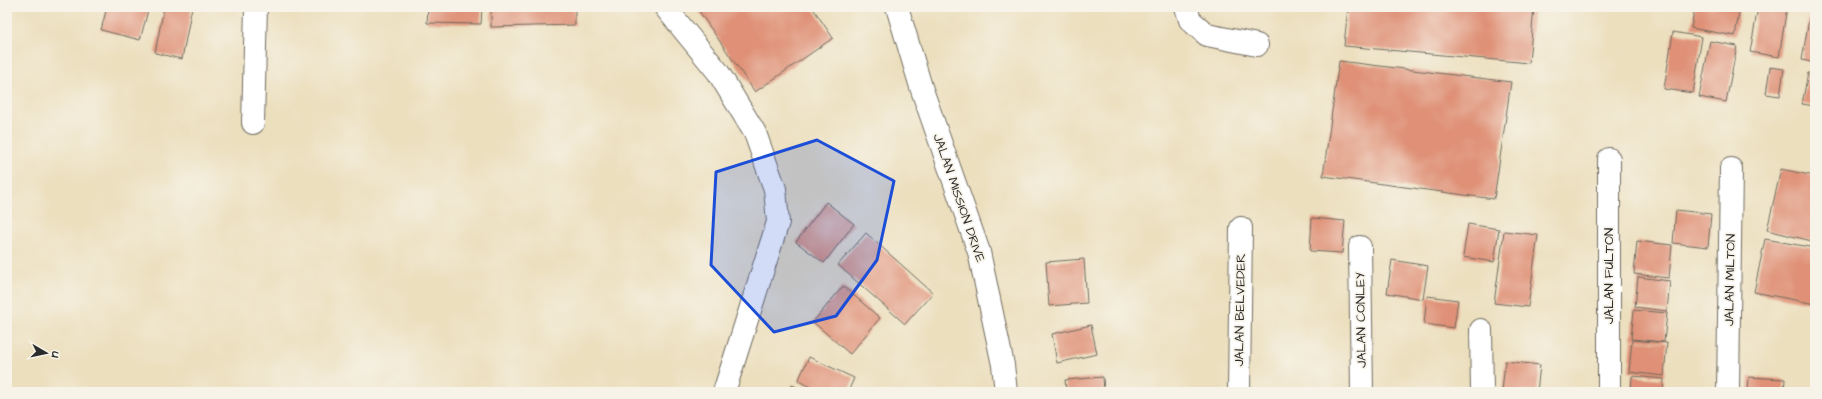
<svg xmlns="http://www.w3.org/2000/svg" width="1822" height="399" viewBox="0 0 1822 399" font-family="'Architects Daughter',sans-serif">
  <rect width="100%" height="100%" fill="#f7f3e8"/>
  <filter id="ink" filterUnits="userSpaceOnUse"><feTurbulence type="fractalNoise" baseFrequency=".025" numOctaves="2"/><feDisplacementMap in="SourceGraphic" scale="8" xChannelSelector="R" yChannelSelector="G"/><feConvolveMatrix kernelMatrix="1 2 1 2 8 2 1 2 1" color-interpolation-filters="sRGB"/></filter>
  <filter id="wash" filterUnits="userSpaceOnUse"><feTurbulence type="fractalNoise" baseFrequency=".012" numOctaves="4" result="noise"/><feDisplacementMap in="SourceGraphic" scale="16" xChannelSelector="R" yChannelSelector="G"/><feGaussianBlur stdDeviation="0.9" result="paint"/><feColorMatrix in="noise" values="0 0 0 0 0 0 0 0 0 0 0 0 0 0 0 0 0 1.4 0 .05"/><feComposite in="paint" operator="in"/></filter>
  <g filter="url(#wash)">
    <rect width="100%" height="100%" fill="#ecdfbe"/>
    <g id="blocks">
      <path fill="#df9076" d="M107 7H149L140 40 101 30Z
        M164 7H192L182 59 155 53Z
        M428 7H482L481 24 427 23Z
        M491 7H575V25L491 27Z
        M696 7H812L833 38 755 92Z
        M1348 7H1534L1529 63 1344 46Z
        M1695 7H1740L1735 36 1691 28Z
        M1758 7H1787L1779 57 1750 52Z
        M1811 7H1815V63L1802 60Z
        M1673 32 1702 37 1693 93 1664 89Z
        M1710 41 1737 46 1726 102 1699 97Z
        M1339 61 1511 82 1494 199 1323 176Z
        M1770 67 1784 69 1780 96 1766 94Z
        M1808 73 1815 74V106L1802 104Z
        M1781 169 1815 176V227L1812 241 1767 230Z
        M826 202 854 224 824 263 796 242Z
        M1676 210 1711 214 1708 247 1673 243Z
        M1312 218 1345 221 1342 253 1310 251Z
        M1468 224 1499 229 1494 262 1463 257Z
        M1504 231 1538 235 1528 307 1494 303Z
        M866 233 933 293 905 324 838 265Z
        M1765 239 1815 248V304L1754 292Z
        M1637 241 1672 245 1669 278 1634 274Z
        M1084 259 1087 303 1049 306 1046 262Z
        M1392 260 1428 266 1423 299 1387 293Z
        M1638 277 1670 281 1667 311 1635 307Z
        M843 286 880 318 850 354 813 322Z
        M1427 296 1458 300 1454 328 1424 324Z
        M1634 310 1667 313 1664 342 1631 339Z
        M1091 325 1097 354 1057 363 1052 334Z
        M1632 340 1667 343 1664 376 1629 372Z
        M809 357 854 378 848 392H821L798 381Z
        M1505 361 1540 365 1537 392H1502Z
        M1632 376 1664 379 1663 392H1631Z
        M1103 377 1104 392H1066L1065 380Z
        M1749 377 1785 379 1784 392H1748Z
        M792 385 808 392H789Z"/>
    </g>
  </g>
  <g filter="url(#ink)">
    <use href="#blocks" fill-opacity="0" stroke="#6f6a5e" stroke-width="1"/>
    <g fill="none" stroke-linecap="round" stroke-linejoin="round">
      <g stroke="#6f6a5e" stroke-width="24">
        <path id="minor" d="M665 7 718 72 755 133 775 189 778 222 724 392
          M897 7 921 87 979 252 1003 365 1006 392
          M1186 7 1190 20 1207 35 1257 45
          M253 123 256 7
          M1360 247 1362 392
          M1481 330 1482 392
          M1239 392 1241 228
          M1609 392V159
          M1728 392 1731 169"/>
      </g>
      <use href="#minor" stroke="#fff" stroke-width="22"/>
    </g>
  </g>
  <path fill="#1d4ed8" fill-opacity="0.2" stroke="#1d4ed8" stroke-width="3" stroke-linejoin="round" d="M817 140 894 181 877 260 836 316 774 332 711 265 716 172Z"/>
  <g text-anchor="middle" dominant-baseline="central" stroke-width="3.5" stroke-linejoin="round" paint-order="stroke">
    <g font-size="13" fill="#2b2b2b" stroke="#f7f3e8">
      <text transform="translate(959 198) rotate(71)">JALAN MISSION DRIVE</text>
      <text transform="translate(1609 276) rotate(-90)">JALAN FULTON</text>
      <text transform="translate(1730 280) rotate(-89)">JALAN MILTON</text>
      <text transform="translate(1240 310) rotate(-89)">JALAN BELVEDER</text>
      <text transform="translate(1361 320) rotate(-91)">JALAN CONLEY</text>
    </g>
  </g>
  <rect width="1822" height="399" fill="none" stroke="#f7f3e8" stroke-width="24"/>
  <g transform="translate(46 353) rotate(99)" stroke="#f7f3e8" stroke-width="3" paint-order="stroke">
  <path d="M0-3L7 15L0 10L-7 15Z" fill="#2b2b2b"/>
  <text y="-6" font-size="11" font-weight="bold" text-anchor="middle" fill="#2b2b2b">U</text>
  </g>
</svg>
